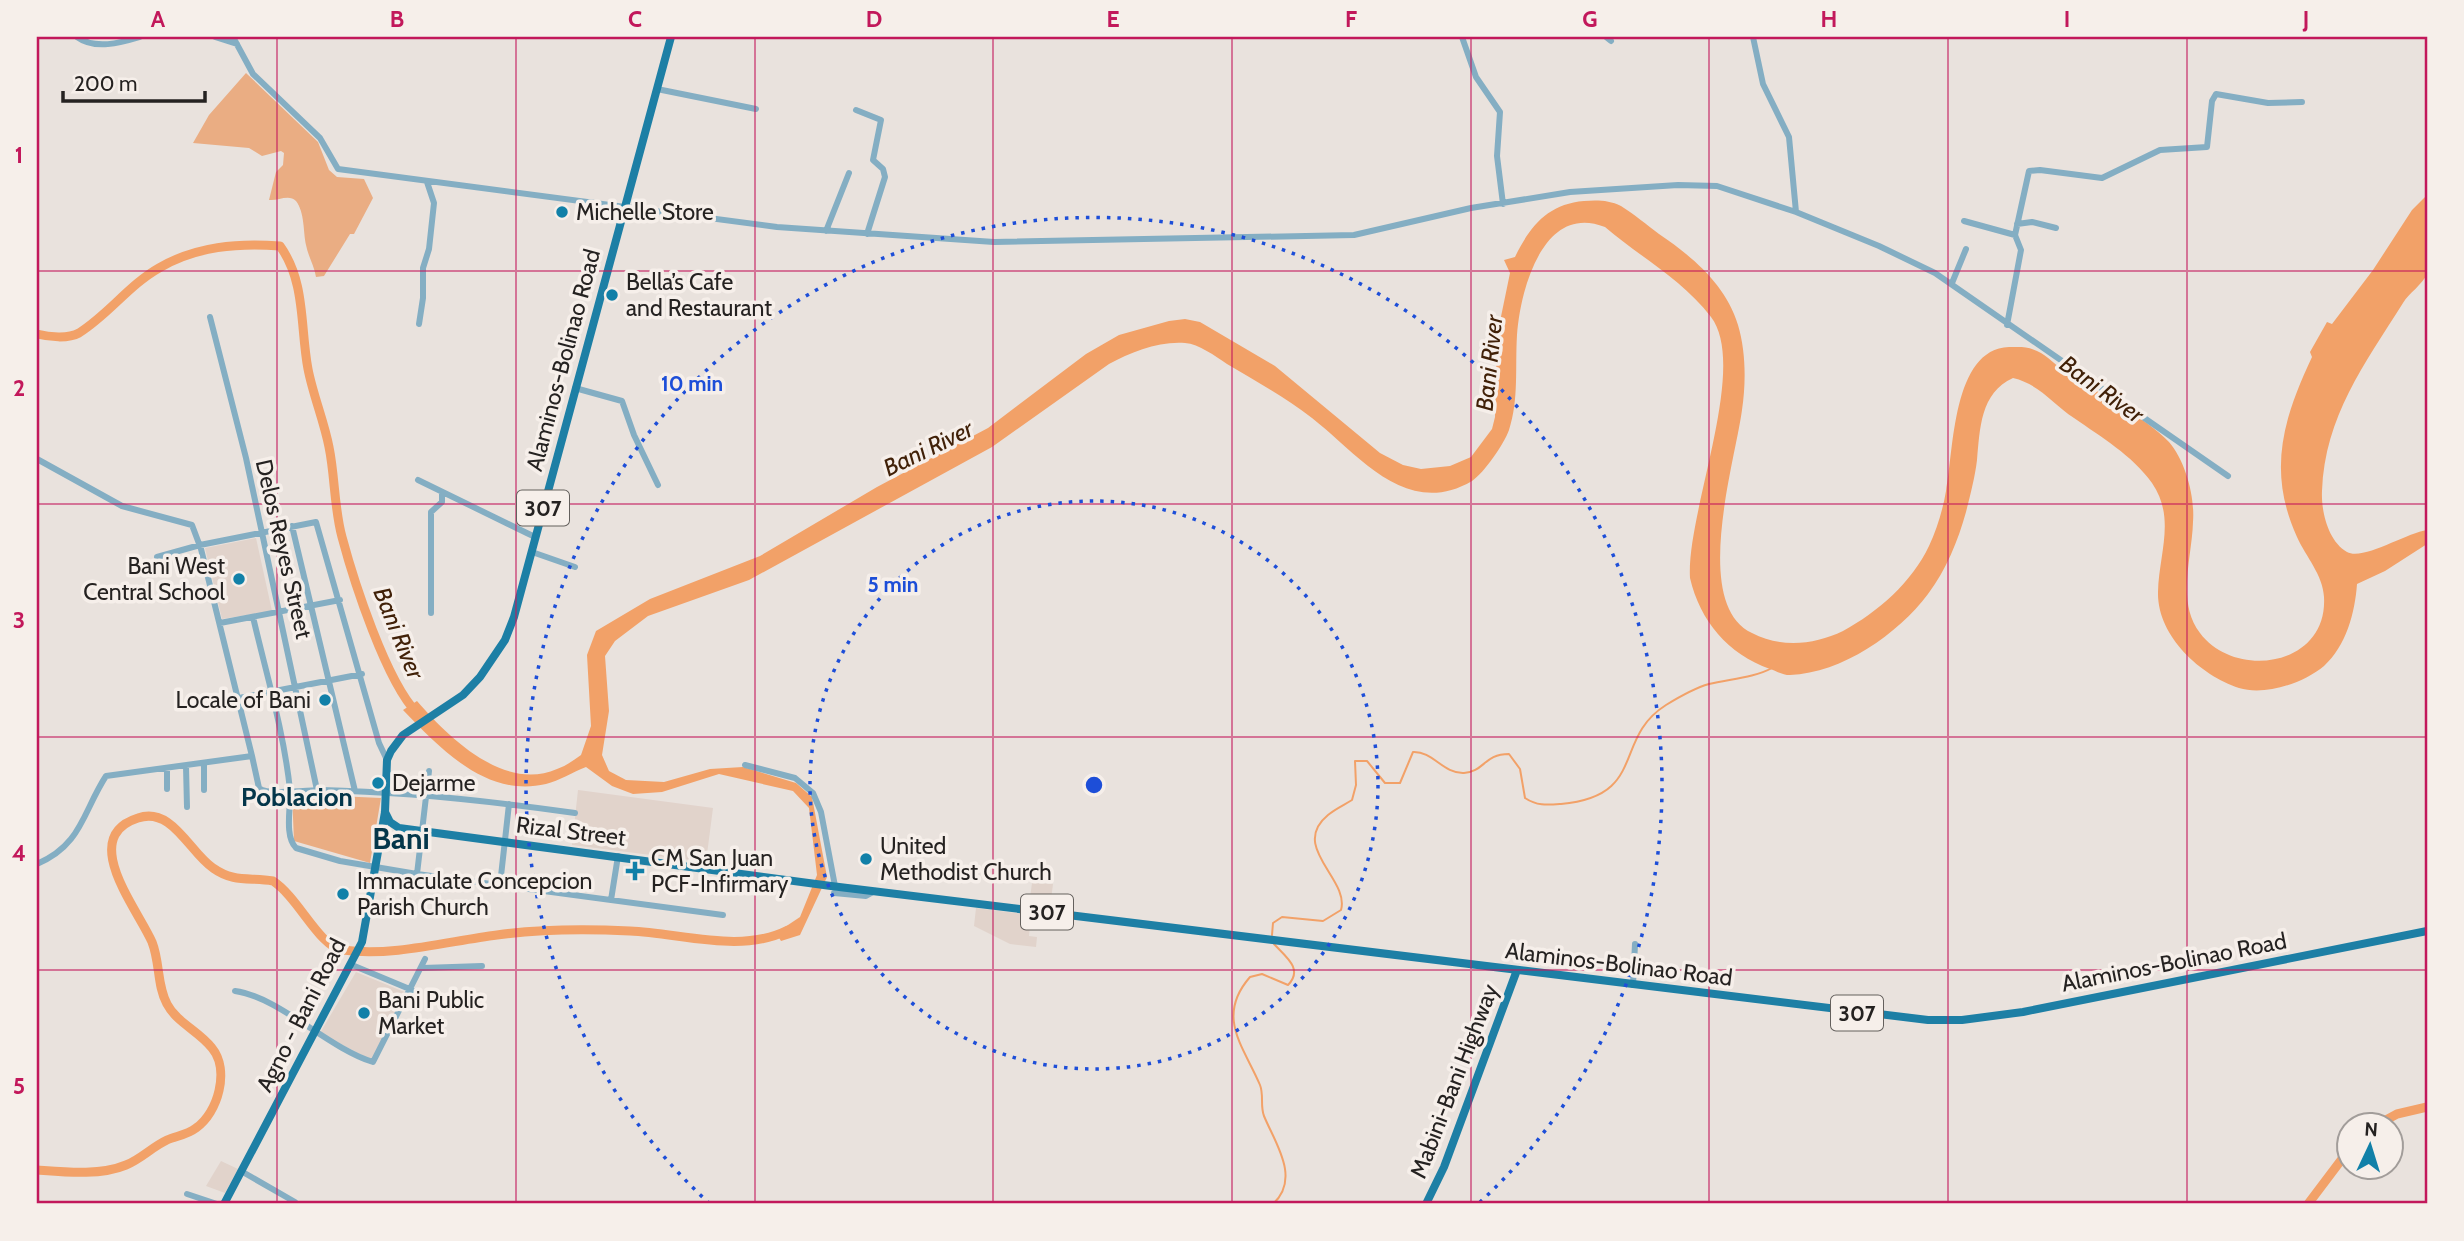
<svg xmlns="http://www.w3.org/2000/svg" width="2464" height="1241" viewBox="0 0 2464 1241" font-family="Cabin,sans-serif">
  <rect width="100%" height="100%" fill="#e9e2dd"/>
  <path fill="#e1d3cb" d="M256 538 272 611 222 619 205 548Z
    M578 790 713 808 706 862 572 845Z
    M1032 883 1053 884 1050 908 1029 905Z
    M976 908 1031 915 1029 936 1037 937 1036 947 1010 944 974 926Z
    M356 972 407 993 373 1061 320 1033Z
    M221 1161 238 1169 225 1193 206 1186Z"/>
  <path fill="#eaad83" d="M246 73 318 142 329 170 337 177 364 179 373 198 354 234H350L324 276 316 277C314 265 308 256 306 245 303 232 305 213 296 201 289 194 278 201 269 200L276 172 283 165 284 153 281 151 262 156 249 148 193 143 209 115Z
    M292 794 381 798 370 863 294 841Z"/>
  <path fill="#f2a168" d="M2427 195C2427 209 2431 265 2427 274 2422 285 2409 293 2403 303 2364 365 2325 416 2322 491 2321 511 2328 541 2347 552 2363 561 2406 533 2427 530V544L2385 571 2357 584C2355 613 2346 646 2324 666 2304 683 2265 696 2239 688 2200 675 2157 636 2158 592 2159 553 2176 518 2152 483 2132 455 2101 437 2074 418 2053 404 2039 384 2013 378 1980 393 1980 429 1977 460 1975 477 1970 496 1966 512 1958 541 1946 570 1928 594 1898 634 1842 673 1790 675 1783 675 1776 671 1770 669 1728 654 1700 621 1690 578 1686 513 1749 367 1711 317 1683 280 1640 257 1605 227 1543 202 1520 291 1517 335 1515 367 1519 400 1509 430 1504 444 1484 473 1472 481 1406 520 1357 453 1312 418 1286 398 1256 381 1227 364 1215 356 1199 344 1185 343 1159 341 1131 352 1109 364L992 447 749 580 648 616 615 641 605 656 609 711 602 755 609 771 626 780 664 782 710 769 743 767 796 783 812 797 827 877 800 935 781 941 776 933 800 917 817 875 809 808 793 791 719 774 662 792 633 794 612 786 586 767C573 772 559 781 546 784 486 798 441 749 403 710L417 701C448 737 504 792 557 769 566 766 574 760 581 755L591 726 587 655 596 631 650 599 760 556 877 487 988 428 1086 354 1119 335 1169 321 1185 319 1200 322 1275 366 1380 453 1403 465 1421 469 1450 466 1471 457 1492 429 1495 417 1497 336 1510 273 1504 260 1515 257C1530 226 1548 204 1584 201 1597 200 1609 200 1621 206 1634 214 1647 225 1659 234 1693 257 1726 285 1738 325 1746 352 1746 383 1742 410 1735 462 1691 604 1752 633 1781 648 1814 645 1843 631 1878 612 1912 582 1929 546 1937 529 1943 509 1946 491 1954 451 1952 349 2009 347 2020 347 2027 346 2037 351 2048 356 2056 366 2067 373 2095 391 2148 419 2169 442 2186 462 2195 497 2193 522 2192 558 2176 602 2200 633 2235 680 2328 667 2324 597 2323 575 2306 557 2297 537 2267 471 2283 419 2312 357L2310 352 2327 322 2332 324 2373 270 2412 210Z"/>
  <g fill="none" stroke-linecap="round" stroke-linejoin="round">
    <path stroke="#f2a168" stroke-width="2" d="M1272 935 1273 923 1282 917 1323 921 1341 910C1350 879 1289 847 1328 815 1335 809 1344 805 1352 800L1356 785 1355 761H1367L1385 783H1400L1413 752C1433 751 1443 774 1464 773 1484 772 1484 754 1509 754L1520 769 1525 798C1537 806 1547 805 1561 804 1648 796 1612 739 1666 705 1679 697 1695 688 1709 684 1729 679 1754 678 1772 668
      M1273 1204C1301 1178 1275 1143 1264 1116 1260 1106 1264 1095 1260 1085 1244 1047 1215 1017 1250 977L1262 974 1288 985C1304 969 1285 956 1274 944"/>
    <path stroke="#f2a168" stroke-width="9" d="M37 334C49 337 68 339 79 333 108 315 129 285 159 268 196 246 238 243 280 246 306 282 300 327 308 369 313 395 324 421 329 447 335 476 334 508 342 537 354 582 386 681 417 713
      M2375 1126 2397 1114 2427 1107
      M37 1170C64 1172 100 1176 126 1165 141 1159 152 1147 167 1140 176 1136 187 1135 196 1128 218 1113 230 1070 212 1048 199 1031 177 1023 167 1004 157 986 160 962 152 942 137 908 78 837 138 818 172 806 190 853 213 868 234 883 250 877 273 881 299 898 319 947 343 950 392 957 449 941 497 935 540 929 587 929 630 931 681 933 741 954 788 930
      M2308 1204 2348 1151"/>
    <path stroke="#84aec3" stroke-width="6" d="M77 37C95 50 120 43 140 37
      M215 37 237 44
      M233 37 253 74 320 138 338 169 777 227 994 242 1354 235 1471 208 1570 192 1678 185 1717 186 1796 212 1879 246 1935 273 2228 476
      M1462 37 1476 77 1500 112 1497 156 1503 204
      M1606 37 1611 41
      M1753 37 1763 84 1789 137 1796 212
      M657 89 756 109
      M856 110 881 120 873 160 883 169 885 177 867 234
      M1964 221 2015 235 2021 250 2007 325
      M2017 224 2032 222 2056 228
      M826 231 849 173
      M2015 235 2029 171 2040 170 2102 178 2160 150 2207 147 2212 101 2216 94 2268 103 2302 102
      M1952 283 1966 249
      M210 317 246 458 317 790
      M419 324 423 298V268L429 249 434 203 427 182
      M575 388 622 401 634 435 658 485
      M37 459 122 506 192 525 201 549 252 756
      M418 480 535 537
      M292 526 355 791
      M532 552 575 567
      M157 557 200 545 316 522 379 743 387 760
      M431 613V512L442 502V492
      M253 617C266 673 284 732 290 790 291 807 284 836 296 848L340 861 417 874 723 915
      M220 623 340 600
      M239 698 362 674
      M204 763V790
      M745 765 795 778 813 793 821 812 835 886
      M186 766 187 807
      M167 789V768
      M37 864C82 845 83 811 106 776L252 756 259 788C266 796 308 790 322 790 407 792 491 801 575 813
      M417 874 429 771
      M500 885 509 804
      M834 893 866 896 875 891
      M611 900 618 856
      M352 965 412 990
      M423 968 482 966
      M1633 985 1635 944
      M235 991C279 997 328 1048 373 1062L425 959
      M241 1171 295 1202
      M187 1194 217 1204"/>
    <path stroke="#1d7fa5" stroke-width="8" d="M385 812 390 822 399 828 831 886 1928 1020H1962L2023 1012 2427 931
      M224 1204 362 942 385 812 387 760 391 751 403 735 463 695 480 677 505 640 514 617 671 37
      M1426 1204 1444 1167 1517 970"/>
  </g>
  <path fill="none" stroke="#c2185b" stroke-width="2" stroke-opacity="0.55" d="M277 37V1204M516 37V1204M755 37V1204M993 37V1204M1232 37V1204M1471 37V1204M1709 37V1204M1948 37V1204M2187 37V1204M37 271H2427M37 504H2427M37 737H2427M37 970H2427"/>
  <g fill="none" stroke="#1d4ed8" stroke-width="3.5" stroke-dasharray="3.5 7">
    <circle cx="1094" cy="785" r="284"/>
    <path d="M710 1204A568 568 0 1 1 1478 1204"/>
  </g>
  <g fill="#1180a8" stroke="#f6efea" stroke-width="2.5">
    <circle cx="562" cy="212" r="7"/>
    <circle cx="612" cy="295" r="7"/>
    <circle cx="239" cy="579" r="7"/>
    <circle cx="325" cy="700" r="7"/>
    <circle cx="378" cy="783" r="7"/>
    <circle cx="866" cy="859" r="7"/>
    <path d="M631.5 860.5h7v7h7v7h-7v7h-7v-7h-7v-7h7z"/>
    <circle cx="343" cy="894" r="7"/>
    <circle cx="364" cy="1013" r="7"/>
  </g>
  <g text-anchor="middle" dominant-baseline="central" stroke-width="7" stroke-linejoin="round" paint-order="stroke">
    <g fill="#f6efea" stroke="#64605d" stroke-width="2">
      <rect x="517" y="490.5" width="52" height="35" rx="5"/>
      <rect x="1021" y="894.5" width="52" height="35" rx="5"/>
      <rect x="1831" y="995.5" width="52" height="35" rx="5"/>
    </g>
    <g font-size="21" font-weight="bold" fill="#252221">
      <text x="543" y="508">307</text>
      <text x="1047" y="912">307</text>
      <text x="1857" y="1013">307</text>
    </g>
    <g font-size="23" fill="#252221" stroke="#f6efea" text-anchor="start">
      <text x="576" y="212">Michelle Store</text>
      <text x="626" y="282">Bella’s Cafe<tspan x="626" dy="26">and Restaurant</tspan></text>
      <text x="225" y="566" text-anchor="end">Bani West<tspan x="225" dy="26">Central School</tspan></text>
      <text x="311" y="700" text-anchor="end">Locale of Bani</text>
      <text x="392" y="783">Dejarme</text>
      <text x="880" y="846">United<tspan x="880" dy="26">Methodist Church</tspan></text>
      <text x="651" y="858">CM San Juan<tspan x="651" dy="26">PCF-Infirmary</tspan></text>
      <text x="357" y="881">Immaculate Concepcion<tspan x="357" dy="26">Parish Church</tspan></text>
      <text x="378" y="1000">Bani Public<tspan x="378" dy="26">Market</tspan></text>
    </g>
    <g font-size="23" fill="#252221" stroke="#f6efea">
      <text transform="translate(563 360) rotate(-75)">Alaminos-Bolinao Road</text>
      <text transform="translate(284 549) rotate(77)">Delos Reyes Street</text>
      <text transform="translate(571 831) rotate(7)">Rizal Street</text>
      <text transform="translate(2174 962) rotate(-11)">Alaminos-Bolinao Road</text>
      <text transform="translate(1619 964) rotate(7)">Alaminos-Bolinao Road</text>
      <text transform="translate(301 1015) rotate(-63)">Agno - Bani Road</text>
      <text transform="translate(1454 1081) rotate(-69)">Mabini-Bani Highway</text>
    </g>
    <g font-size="24" font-style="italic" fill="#412108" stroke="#f6efea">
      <text transform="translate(1489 363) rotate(-84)">Bani River</text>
      <text transform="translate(2102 389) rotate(36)">Bani River</text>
      <text transform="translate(928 448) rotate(-26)">Bani River</text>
      <text transform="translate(399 633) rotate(68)">Bani River</text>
    </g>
    <g font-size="26" font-weight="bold" fill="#04364a" stroke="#f6efea">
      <text x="297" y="797">Poblacion</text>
    </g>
    <g font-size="30" font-weight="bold" fill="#04364a" stroke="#f6efea">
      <text x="401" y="838">Bani</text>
    </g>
  </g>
  <circle cx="1094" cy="785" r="10" fill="#1d4ed8" stroke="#f6efea" stroke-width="3.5"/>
  <g font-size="21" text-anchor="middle" font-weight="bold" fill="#1d4ed8" stroke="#f6efea" stroke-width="7" stroke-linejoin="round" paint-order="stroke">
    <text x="692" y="391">10 min</text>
    <text x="893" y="592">5 min</text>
  </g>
  <rect width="2464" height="1241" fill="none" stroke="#f6efea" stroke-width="77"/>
  <g transform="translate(2370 1146) rotate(4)"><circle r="33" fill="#f6efea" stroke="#a29d9a" stroke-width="2"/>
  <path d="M0-5L12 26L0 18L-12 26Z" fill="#1180a8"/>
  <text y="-10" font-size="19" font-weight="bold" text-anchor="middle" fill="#252221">N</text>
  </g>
  <path d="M63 91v10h142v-10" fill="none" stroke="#252221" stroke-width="3.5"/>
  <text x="74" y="91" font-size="21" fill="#252221" stroke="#f6efea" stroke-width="5" paint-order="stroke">200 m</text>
  <rect x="38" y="38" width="2388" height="1164" fill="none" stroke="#c2185b" stroke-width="2.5"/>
  <g font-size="23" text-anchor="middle" font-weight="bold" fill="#c2185b">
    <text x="158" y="27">A</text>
    <text x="397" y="27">B</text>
    <text x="635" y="27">C</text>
    <text x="874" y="27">D</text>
    <text x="1113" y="27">E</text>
    <text x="1351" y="27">F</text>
    <text x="1590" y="27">G</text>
    <text x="1829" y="27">H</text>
    <text x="2067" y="27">I</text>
    <text x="2306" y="27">J</text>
    <text x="19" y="163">1</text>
    <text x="19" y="396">2</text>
    <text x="19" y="628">3</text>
    <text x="19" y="861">4</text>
    <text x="19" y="1094">5</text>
  </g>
</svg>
